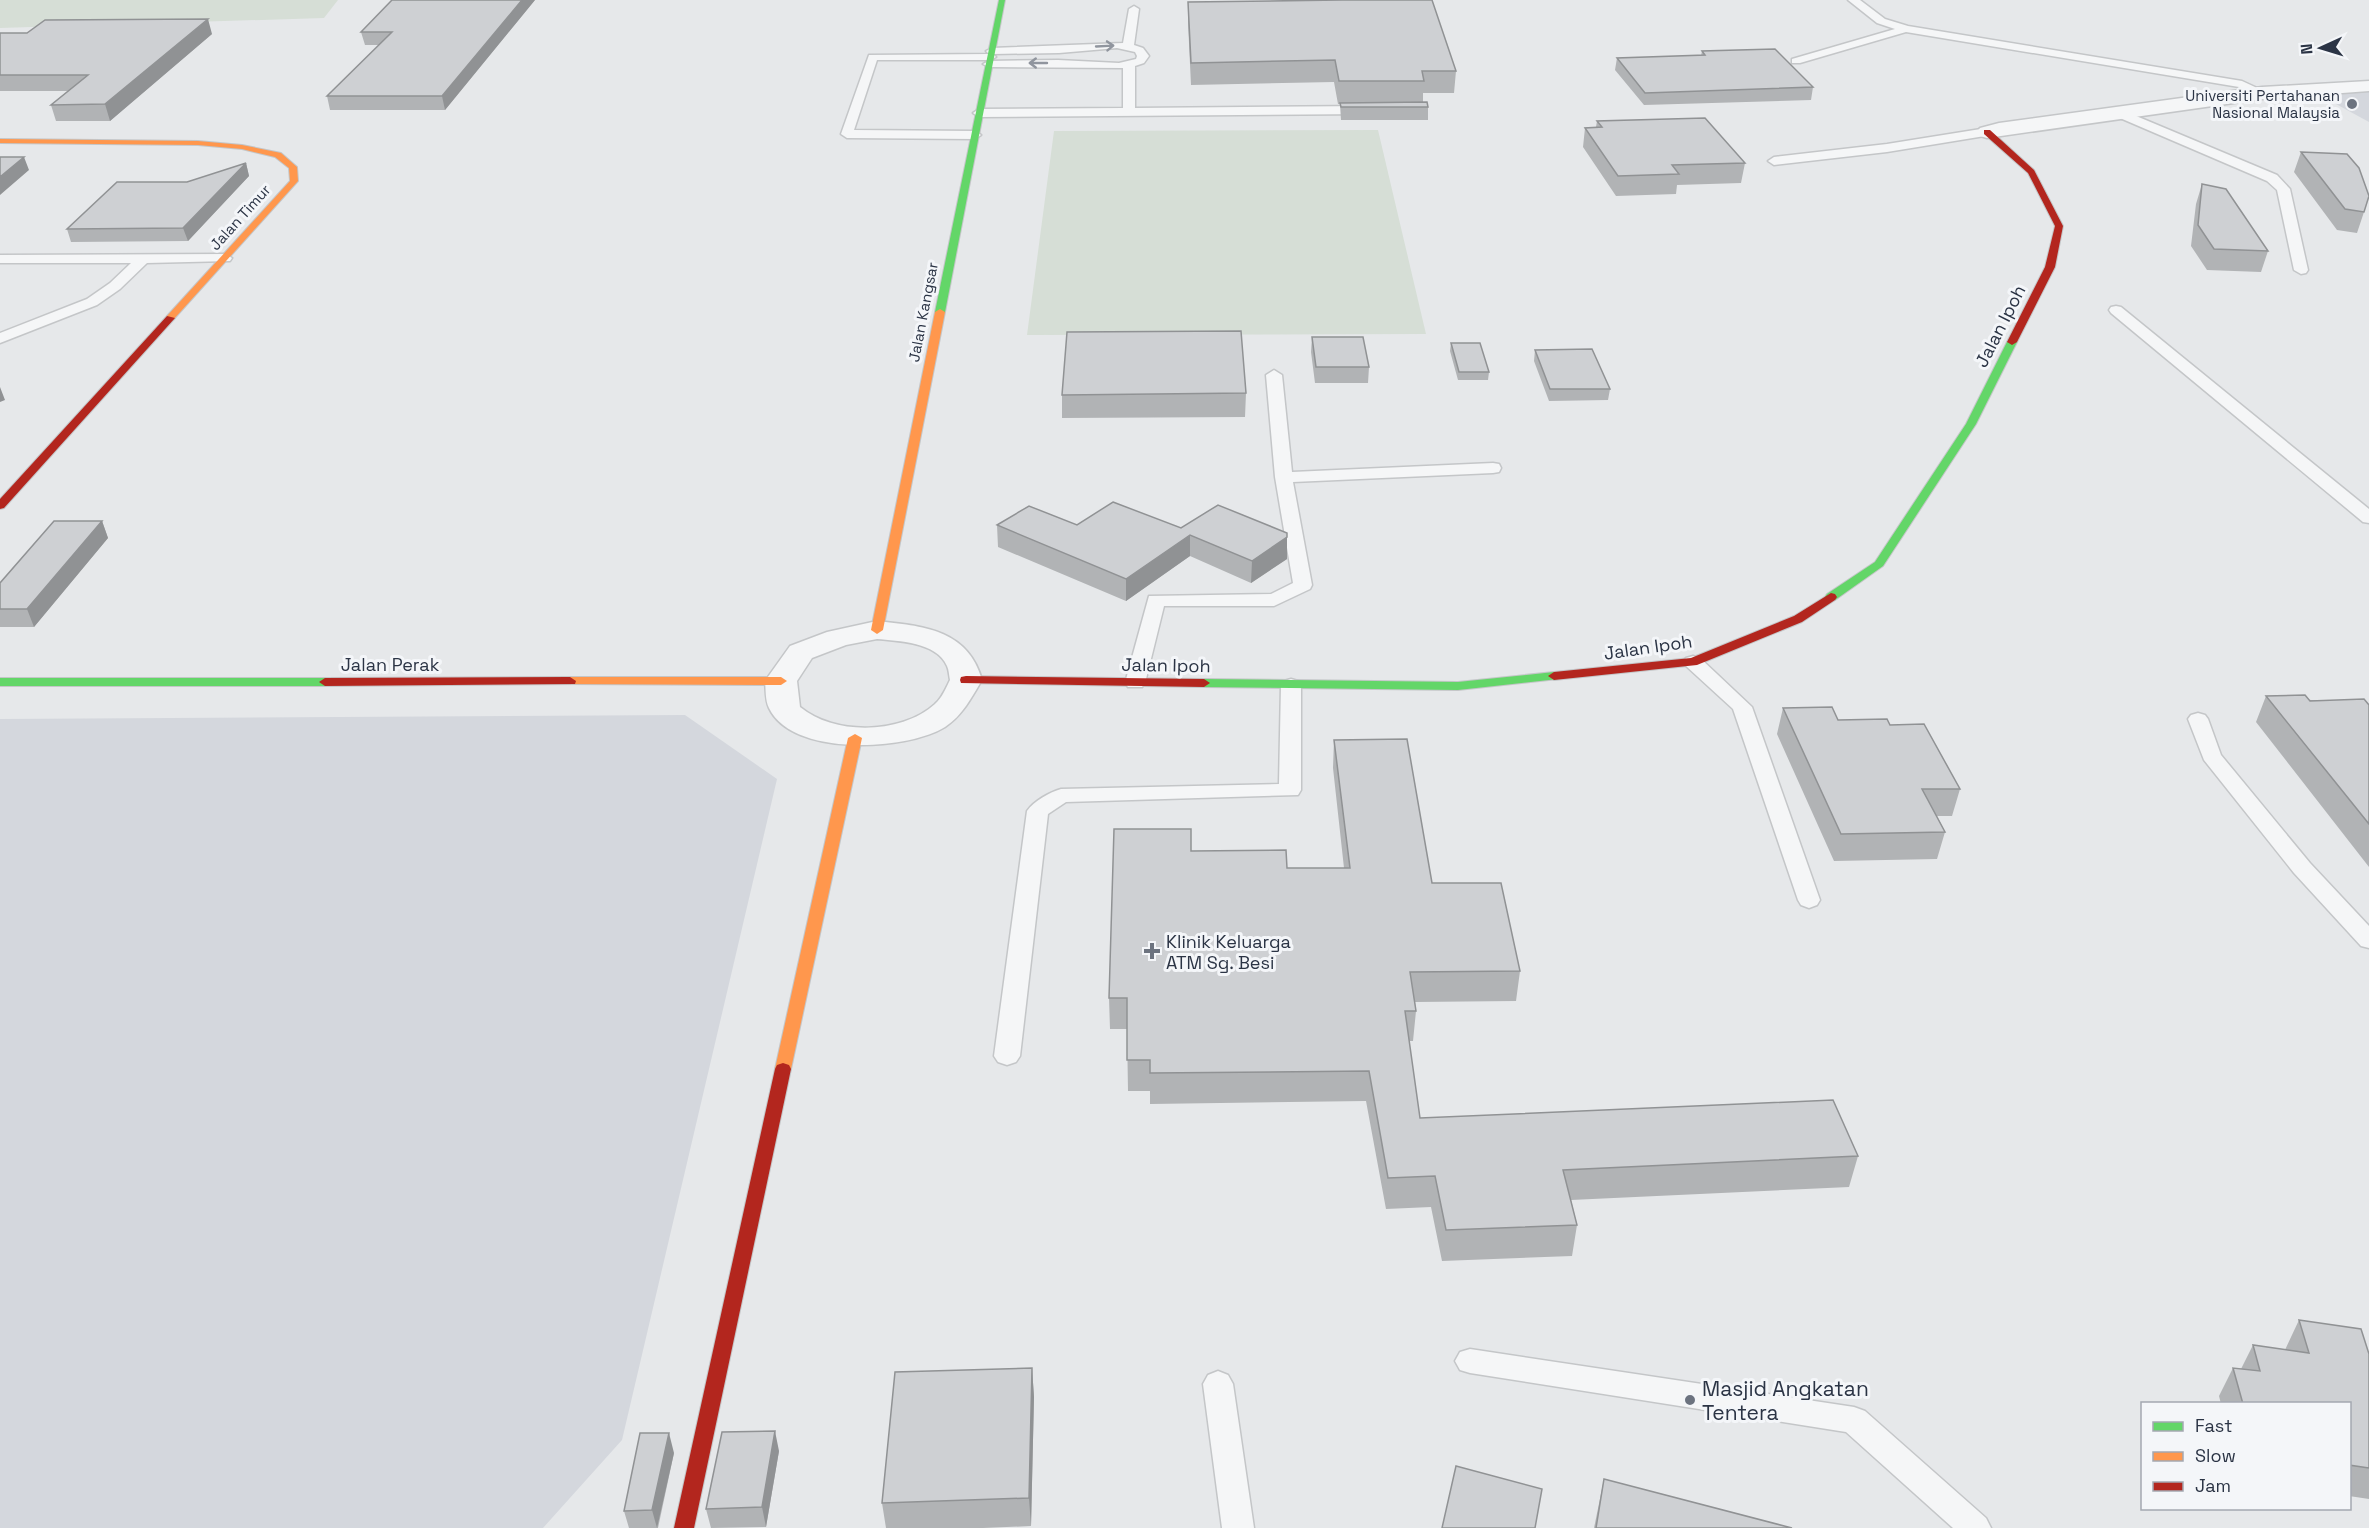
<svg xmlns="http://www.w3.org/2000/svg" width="2369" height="1528" viewBox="0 0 2369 1528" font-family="'Space Grotesk',sans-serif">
  <rect width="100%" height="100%" fill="#e6e8ea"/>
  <path fill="#d4d7dd" d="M2369 81V122L2301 85Z
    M685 715 777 779 622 1440 543 1528H0V719Z"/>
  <path fill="#d6ded6" d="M0 0H338L324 18 0 28Z
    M1378 130 1426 334 1027 335 1054 131Z"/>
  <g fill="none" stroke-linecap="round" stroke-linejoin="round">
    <g stroke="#c4c6c8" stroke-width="3">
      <path id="lane" d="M1848 0H1860L1885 19 1908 26 2242 81 2268 93 2262 97 2239 87 1906 32 1800 63H1792V59L1895 29 1877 23Z
        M1134 6 1139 9 1134 45 1143 48 1149 56 1144 63 1135 66V108L1369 106 1375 110 1369 114 979 117 973 113 979 109 1123 108V68L989 67 983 64 989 61 1058 60 1119 63 1136 59 1137 56 1135 52 1117 48 1059 53 993 54 996 57 990 60H877L854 130 975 131 981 135 975 139 847 138 841 134 869 55 989 54 986 51 992 48 1123 43 1129 9Z
        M2117 108 2277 175 2290 189 2308 270 2306 273 2301 274 2294 270 2277 190 2267 181 2113 115 2111 112Z
        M1987 128 1993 132 1991 135 1887 152 1774 165 1768 161 1774 157 1887 144Z
        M225 254 232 258 230 261 147 263 120 289 97 305 0 343V333L87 299 110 283 131 263H0V255Z
        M2116 306 2121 307 2369 509V523L2363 522 2111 313 2109 310 2111 307Z
        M1274 370 1282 375 1292 472 1493 463 1499 464 1501 468 1499 472 1493 473 1293 482 1312 585 1310 589 1274 606H1164L1145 683 1142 687H1128L1125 683 1149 596 1271 594 1293 583 1275 477 1266 375Z
        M1693 656 1700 658 1752 707 1820 900 1817 905 1809 908 1801 905 1798 900 1733 709 1686 666 1683 662 1686 658Z
        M1291 679 1298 681 1301 685V790L1298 795 1066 802 1048 814 1020 1056 1016 1062 1007 1065 998 1062 994 1056 1027 811C1034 801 1050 792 1061 789L1279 784 1281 685 1284 681Z
        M2198 713 2205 715 2208 719 2221 755 2310 863 2369 926V948L2361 946 2294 873 2204 760 2188 719 2191 715Z
        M1470 1349 1854 1407 1865 1411 1986 1518 1991 1528H1953L1846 1432 1470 1373 1460 1370 1455 1361 1460 1352Z
        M1218 1371 1228 1375 1233 1384 1254 1528H1222L1203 1384 1208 1375Z"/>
    </g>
    <g stroke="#c4c6c8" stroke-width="3">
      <path id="street" d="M2369 81V91L2262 99 1987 138 1980 136 1977 132 1980 128 1999 123 2262 87Z
        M877 621C922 626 968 629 982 680 971 698 963 715 945 727 906 751 792 757 769 708 765 700 766 690 765 681L790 646 827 632ZM877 639C898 641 937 642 947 666 949 670 949 676 950 680 946 688 942 698 935 704 902 734 835 736 800 707L797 681 812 658 846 645Z"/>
    </g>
    <g stroke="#c4c6c8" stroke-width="2">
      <path id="fast" d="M999 0H1005L945 312 940 315 935 312Z
        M2012 339 2017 342 1976 424 1883 566 1835 600H1827L1825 597 1827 594 1875 562 1966 424 2007 342Z
        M1554 672 1558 673 1560 676 1558 679 1458 690 1204 687 1198 683 1204 679 1458 682Z
        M0 678H325L331 682 325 686H0Z"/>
    </g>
    <g stroke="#c4c6c8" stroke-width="2">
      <path id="slow" d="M0 139 198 141 242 145 281 153 297 167 298 181 173 320H167V316L290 181 289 168 275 157 242 149 198 145 0 143Z
        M940 309 945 312 883 630 877 634 871 630 935 312Z
        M570 677H781L787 681 781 685 565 684 564 681Z
        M855 734 862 738 791 1069 789 1073 783 1075 777 1073 775 1069 848 738Z"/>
    </g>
    <g stroke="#c4c6c8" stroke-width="2">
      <path id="jam" d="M1984 130H1990L2034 170 2063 226 2055 267 2017 342 2012 345 2007 342 2045 267 2055 226 2028 173 1984 134Z
        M167 316 175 318 4 508 0 509V499Z
        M1831 593 1835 594 1837 597 1835 600 1802 622 1697 665 1554 680 1548 676 1554 672 1691 658 1794 616Z
        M966 676 1204 679 1210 683 1204 687 961 683 960 680 961 677Z
        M570 677 576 681 575 684 325 686 319 682 325 678Z
        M783 1063 789 1065 791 1069 694 1528H674L775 1069 777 1065Z"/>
    </g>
    <use href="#lane" fill="#f5f6f7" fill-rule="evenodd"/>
    <use href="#street" fill="#f5f6f7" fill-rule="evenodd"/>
    <use href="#fast" fill="#63d668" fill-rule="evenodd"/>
    <use href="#slow" fill="#ff974d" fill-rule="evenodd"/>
    <use href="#jam" fill="#b3261e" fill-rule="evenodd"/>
  </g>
  <path fill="#b1b3b5" d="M535 0 445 110H330L327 96 379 45H365L361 32Z
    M1188 2 1456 71 1454 93H1423V102L1428 107V120H1341L1340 104H1338L1334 82 1191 85 1188 22Z
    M0 33H27L212 34 110 121H56L51 105 68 91H0Z
    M1702 51 1813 87 1811 100 1644 105 1615 70 1617 58 1701 56Z
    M1597 121 1745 163 1741 183 1677 185 1676 194 1616 196 1583 147 1585 128 1596 127Z
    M2301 152 2364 212 2357 233 2337 230 2294 172Z
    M246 163 249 176 188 241 71 242 67 229 187 182Z
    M2202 184 2268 251 2261 272 2207 270 2191 246 2196 204Z
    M1312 337 1369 367 1368 383H1315L1311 352Z
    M1451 343 1489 372 1488 380H1458L1450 351Z
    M1535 350 1610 389 1608 400 1549 401 1534 361Z
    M1246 393 1245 417 1062 418V395Z
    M102 521 108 538 34 627H0V583Z
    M997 525H1077L1181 528 1287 537V559L1251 583 1190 556 1126 601 998 547Z
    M2266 696 2369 705V867L2256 722Z
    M1783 708 1838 720 1890 725 1960 789 1952 816H1937L1945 832 1937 859 1834 861 1777 734Z
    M1334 740 1432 883 1520 971 1516 1001 1415 1002 1416 1011 1413 1041H1409L1420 1118 1858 1156 1849 1187 1571 1200 1577 1225 1572 1256 1442 1261 1431 1207 1386 1209 1366 1101 1150 1104V1091H1128L1127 1029H1110L1109 998 1191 851 1287 868H1344L1333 768Z
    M2299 1320 2369 1354V1499L2349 1496V1404H2221L2219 1396 2233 1368 2241 1369 2253 1345 2285 1350Z
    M1032 1368 1034 1397 1031 1526 983 1528H886L882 1503Z
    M779 1451 766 1527 711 1528 706 1509Z
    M674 1453 658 1528H629L624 1511Z
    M1604 1479 1792 1528H1594Z"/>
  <path fill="#909294" d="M522 0H535L445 110 442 96Z
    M208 19 212 34 110 121 105 104Z
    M24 157 29 170 0 195V177Z
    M246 163 249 176 188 241 183 228Z
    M0 387 5 400 0 402Z
    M102 521 108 538 34 627 27 609Z
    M1190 535V556L1126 601V579Z
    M1287 537V559L1251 583 1252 561Z
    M1032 1368 1034 1397 1031 1526 1029 1498Z
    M775 1431 779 1451 766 1527 762 1507Z
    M669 1433 674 1453 657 1528 652 1510Z"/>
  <path fill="#ced0d3" stroke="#909294" stroke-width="1.5" d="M392 0H522L442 96H327L392 32H361Z
    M1342 0H1432L1456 71H1422L1424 81H1339L1335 60 1191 63 1188 2Z
    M208 19 105 104 51 105 88 75H0V33H27L45 20Z
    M1775 49 1813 87 1645 93 1617 58 1705 55 1702 51Z
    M1427 102 1428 107H1341L1340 103Z
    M1705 118 1745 163 1672 165 1679 174 1618 176 1585 128 1602 127 1597 121Z
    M2301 152 2347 154 2359 168 2369 196 2364 212 2345 209Z
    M0 157H24L0 177Z
    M246 163 183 228 67 229 117 182H187Z
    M2202 184 2226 189 2268 251 2214 249 2198 225Z
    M1241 331 1246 393 1062 395 1067 332Z
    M1312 337H1363L1369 367H1316Z
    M1451 343H1480L1489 372H1459Z
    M1592 349 1610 389H1550L1535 350Z
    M1113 502 1181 528 1218 505 1287 533V537L1252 561 1190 535 1126 579 997 525 1029 506 1077 525Z
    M54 521H102L27 609H0V583Z
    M2305 695 2310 701 2364 699 2369 705V824L2266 696Z
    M1832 707 1838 720 1887 719 1890 725 1924 724 1960 789H1922L1945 832 1841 834 1783 708Z
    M1407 739 1432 883H1501L1520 971 1410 972 1416 1011H1405L1420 1118 1833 1100 1858 1156 1563 1170 1577 1225 1446 1230 1435 1176 1388 1178 1369 1071 1150 1073V1060H1127V998H1109L1114 829H1191V851L1286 850 1287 868H1350L1334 740Z
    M2299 1320 2361 1329 2369 1354V1468L2349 1465V1404H2243L2233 1368 2260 1371 2253 1345 2309 1353Z
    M1032 1368 1029 1498 882 1503 895 1372Z
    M775 1431 762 1507 706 1509 722 1432Z
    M640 1433H669L652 1510 624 1511Z
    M1456 1466 1542 1489 1535 1528H1442Z
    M1604 1479 1792 1528H1596Z"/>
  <defs><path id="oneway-shaft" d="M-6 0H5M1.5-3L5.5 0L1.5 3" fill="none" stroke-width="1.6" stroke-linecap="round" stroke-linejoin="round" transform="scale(1.5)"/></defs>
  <g stroke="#90959e">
    <use href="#oneway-shaft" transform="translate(1105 46) rotate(-3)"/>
    <use href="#oneway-shaft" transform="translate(1038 63) rotate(180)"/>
  </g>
  <g fill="#6c737f" stroke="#f4f6f9" stroke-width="2">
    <circle cx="2352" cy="104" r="6"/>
    <path d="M1149 942h6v6h6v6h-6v6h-6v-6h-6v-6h6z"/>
    <circle cx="1690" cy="1400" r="6"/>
  </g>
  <g text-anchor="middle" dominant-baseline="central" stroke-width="6" stroke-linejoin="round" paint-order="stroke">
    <g font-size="15" fill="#2b3445" stroke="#f4f6f9" text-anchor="end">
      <text x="2340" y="95">Universiti Pertahanan<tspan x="2340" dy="17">Nasional Malaysia</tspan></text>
    </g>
    <g font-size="15" fill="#2b3445" stroke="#f4f6f9">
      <text transform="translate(240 217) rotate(-48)">Jalan Timur</text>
      <text transform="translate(923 312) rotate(-79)">Jalan Kangsar</text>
    </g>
    <g font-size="18" fill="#2b3445" stroke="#f4f6f9">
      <text transform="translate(2000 326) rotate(-63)">Jalan Ipoh</text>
      <text transform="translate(1648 647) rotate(-8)">Jalan Ipoh</text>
      <text x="390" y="664">Jalan Perak</text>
      <text transform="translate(1166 665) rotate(1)">Jalan Ipoh</text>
    </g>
    <g font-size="18" fill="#2b3445" stroke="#f4f6f9" text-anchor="start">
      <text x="1166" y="941">Klinik Keluarga<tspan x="1166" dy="21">ATM Sg. Besi</tspan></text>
    </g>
    <g font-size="21" fill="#2b3445" stroke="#f4f6f9" text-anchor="start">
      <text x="1702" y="1388">Masjid Angkatan<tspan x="1702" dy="24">Tentera</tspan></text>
    </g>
  </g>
  <rect x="2141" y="1402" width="210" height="108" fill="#f4f6f9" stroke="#a4a8b1" stroke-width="1.5"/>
  <rect x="2153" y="1422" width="30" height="9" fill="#63d668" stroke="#a4a8b1" stroke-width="1.5"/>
  <text x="2195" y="1432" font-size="18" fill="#2b3445">Fast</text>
  <rect x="2153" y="1452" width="30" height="9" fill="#ff974d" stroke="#a4a8b1" stroke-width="1.5"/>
  <text x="2195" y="1462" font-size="18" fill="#2b3445">Slow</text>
  <rect x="2153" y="1482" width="30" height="9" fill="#b3261e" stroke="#a4a8b1" stroke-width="1.5"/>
  <text x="2195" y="1492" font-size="18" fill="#2b3445">Jam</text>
  <g transform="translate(2321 48) rotate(266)" stroke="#f4f6f9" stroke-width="4.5" paint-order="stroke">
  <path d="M0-4.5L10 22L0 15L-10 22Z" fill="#2b3445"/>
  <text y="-9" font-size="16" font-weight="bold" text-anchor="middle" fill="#2b3445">N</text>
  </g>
</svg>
